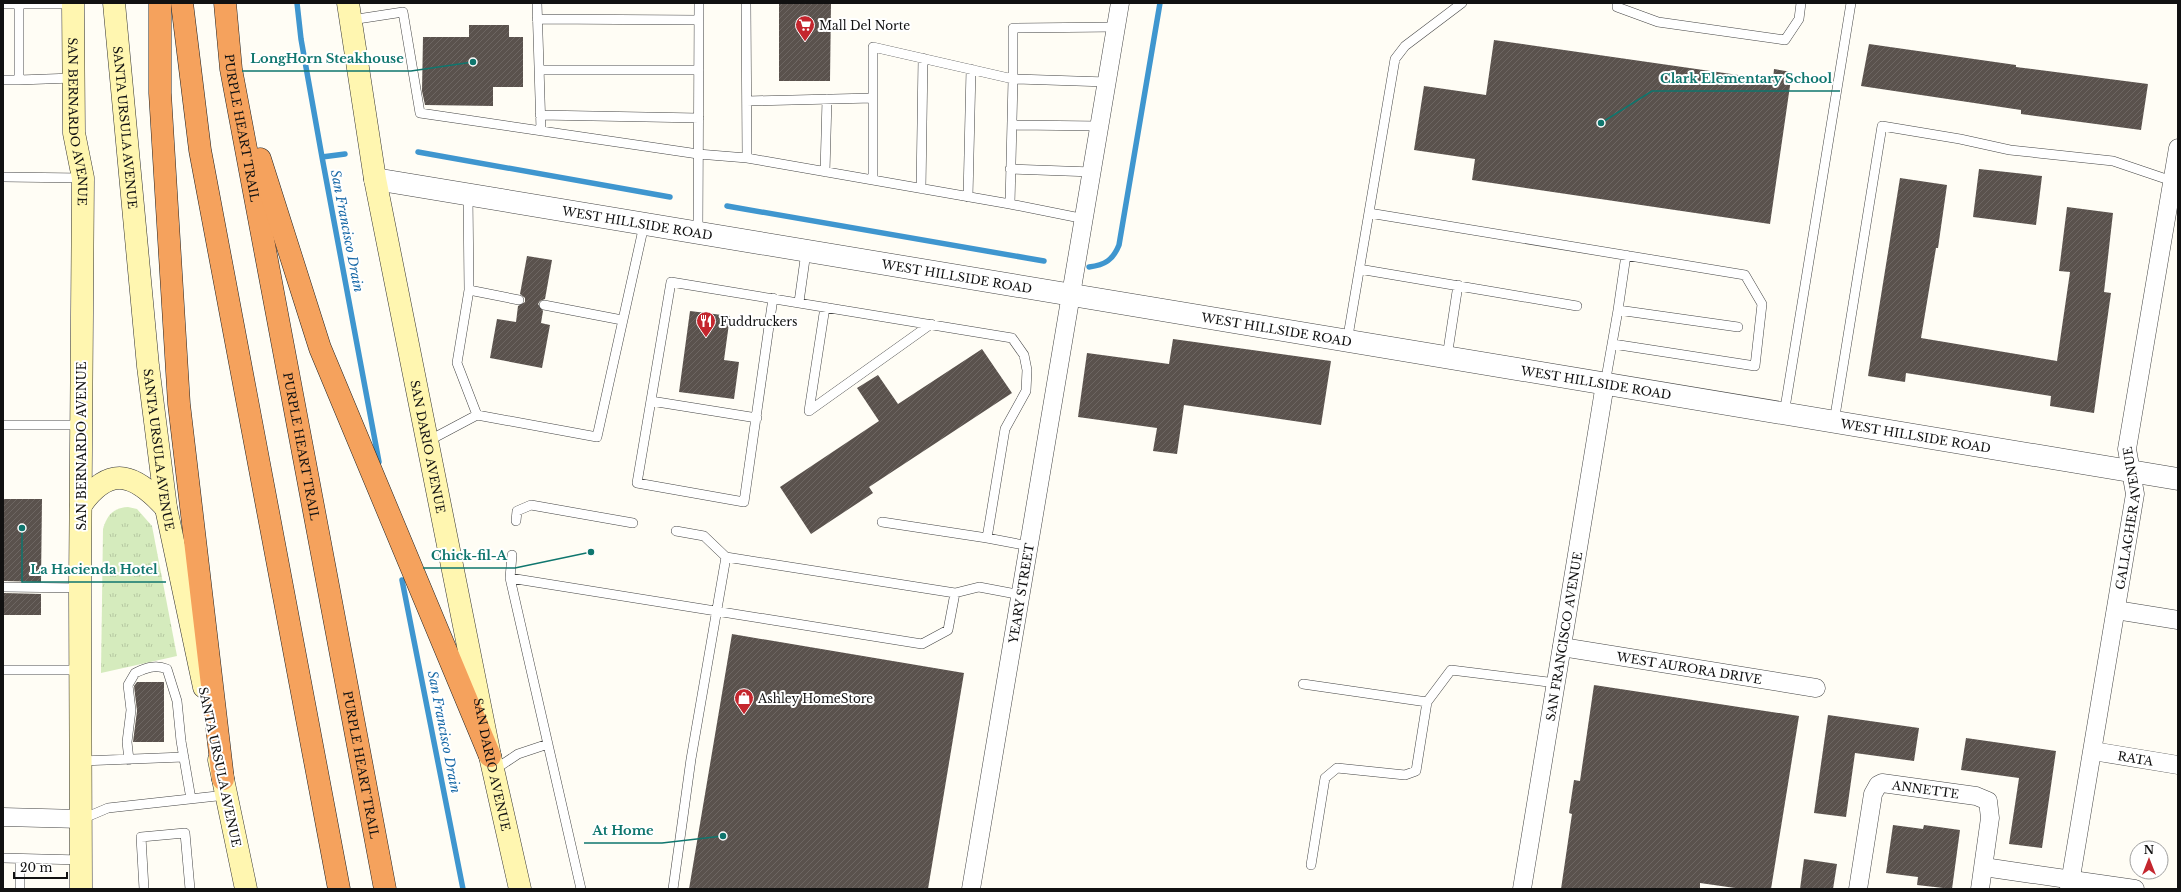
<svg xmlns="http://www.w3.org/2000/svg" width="2181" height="892" viewBox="0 0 2181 892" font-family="'Libre Baskerville',serif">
  <defs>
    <pattern id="grass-tufts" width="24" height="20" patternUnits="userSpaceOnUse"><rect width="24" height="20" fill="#d5ebbd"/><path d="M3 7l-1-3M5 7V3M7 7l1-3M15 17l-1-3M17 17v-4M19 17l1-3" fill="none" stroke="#b6c8a1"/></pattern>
    <pattern id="building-hatch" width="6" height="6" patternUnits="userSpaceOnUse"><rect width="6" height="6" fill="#5a524d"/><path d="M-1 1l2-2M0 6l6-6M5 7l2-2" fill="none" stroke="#6d6662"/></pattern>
  </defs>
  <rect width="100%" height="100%" fill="#fffdf5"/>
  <path fill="url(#grass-tufts)" d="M128 507 137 509 152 526 177 656 101 673 103 529C107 515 113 508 128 507Z"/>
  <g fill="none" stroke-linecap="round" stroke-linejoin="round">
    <path stroke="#3f96cf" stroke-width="5.5" d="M297 3 301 39 322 157 379 462
      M418 152 670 197
      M322 157 345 154
      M727 206 1044 261
      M1089 267C1105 265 1113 260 1119 245L1160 3
      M402 580 463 889"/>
  </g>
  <path fill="url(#building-hatch)" d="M779 3H831L830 81H779Z
    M469 25H509V37H523V87H493V106L425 105 422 91 423 37H469Z
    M1494 40 1773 80 1774 69 1792 72 1770 224 1472 180 1475 159 1414 150 1424 86 1486 95Z
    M1869 44 2016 65V67L2148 84 2141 130 2021 114V110L1861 86Z
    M1979 169 2042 176 2036 225 1973 217Z
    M1900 178 1947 185 1938 248H1936L1921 338 2057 361 2070 272 2059 271 2067 207 2113 213 2104 292 2111 293 2094 413 2050 406 2051 396 1906 373 1905 382 1868 376Z
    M527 256 552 260 545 299 540 301 538 304 543 311 541 323 550 325 542 368 490 358 497 319 516 322 518 306 525 302V298L520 294Z
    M690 311 730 316 724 360 739 362 734 399 679 392Z
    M1173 339 1331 361 1321 425 1184 405 1177 454 1153 451 1157 428 1078 417 1087 353 1169 364Z
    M982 349 1012 393 869 487 873 493 811 534 780 487 879 421 857 388 878 375 898 404Z
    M3 499H42L41 582 4 581Z
    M4 593 41 594V615H4Z
    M732 634 964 673 928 889H689Z
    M137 682H164V742H133L137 711 134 686Z
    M1594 685 1799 716 1771 889H1742L1700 883V889H1561L1572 814 1569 813 1574 780 1580 781Z
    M1828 715 1919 728 1914 761 1855 753 1846 817 1814 813Z
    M1966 738 2056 751 2042 848 2009 844 2019 778 1961 770Z
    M1893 825 1923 829 1924 825 1960 830 1952 889 1917 885 1918 877 1886 873Z
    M1804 859 1837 864 1833 889H1800Z"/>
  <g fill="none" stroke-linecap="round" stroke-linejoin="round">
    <g stroke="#444" stroke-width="10">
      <path id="service" d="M537 3 541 130
        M1617 3V7L1658 22 1785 40 1799 19 1801 3
        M3 4H73
        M537 19 699 20
        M351 20 403 12 420 113 698 154 747 158 746 3
        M539 70H699
        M3 80H19V3
        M19 80 73 78
        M1107 82 1013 79V28L1116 27
        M873 98V180
        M747 101 873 98V47L1013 79 1010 204 1085 219
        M540 115 699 118
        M1012 125 1100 126
        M747 158 1010 204
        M1010 169 1093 172
        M825 172 827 99
        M3 177 83 178
        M921 189 923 58
        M468 195 469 290 457 363 477 415
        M968 197 971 69
        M1369 213 1745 275 1762 304 1755 366 1613 344
        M698 234 699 3
        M1359 269 1577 306
        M469 290 519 300
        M773 298 744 502 637 483 671 282 1012 338 1024 355 1027 370 1026 391 1005 429 987 538 1029 546
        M799 302 806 252
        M544 305 622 320
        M825 307 809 411 931 324
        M1618 310 1626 255
        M1347 342 1395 59 1405 46 1462 3
        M1447 357 1458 285
        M1605 384 1618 310 1738 327
        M651 401 757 418
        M1784 414 1851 3
        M1834 422 1882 126 1960 139 2010 150 2113 161 2175 182
        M3 425H81
        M428 441 477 415 597 437 644 225
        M516 521 517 511 531 505 633 523
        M882 522 987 538
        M676 531 704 536 726 557
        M510 578 512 555
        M3 587 80 588
        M3 670H81
        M1303 684 1427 702
        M129 760 127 742 131 710 128 685 135 673C146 668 155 664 167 669L177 701 181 741 191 799
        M81 761 184 757
        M494 770 518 754 548 744
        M82 819 108 808 226 795
        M3 858 81 860
        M20 859V889
        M1311 865 1325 778 1337 768 1405 775 1416 771 1427 702 1451 670 1556 683
        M144 889 141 837 185 833 190 889
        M581 889 510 578 922 644 948 630 955 593
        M673 889 691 759 726 557 955 593 979 587 1021 595"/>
    </g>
    <g stroke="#444" stroke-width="19">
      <g id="minor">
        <path d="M2116 610 2178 620"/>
        <path id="s1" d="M1562 647 1816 688"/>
        <path id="s2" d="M2093 751 2178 765"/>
        <path d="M3 817 81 819"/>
        <path d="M1984 867 2135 889"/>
        <path id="s3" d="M971 889 1120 3"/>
        <path id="s4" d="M1522 889 1605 384"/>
        <path id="s5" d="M1858 889 1873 794 1878 785 1882 783 1976 796 1988 801 1990 818 1980 889"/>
        <path id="s6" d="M2069 889 2135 494 2127 449 2178 148"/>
      </g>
    </g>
    <g stroke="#444" stroke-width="23">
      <g id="tertiary">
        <path id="s7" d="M375 179 2178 479"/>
      </g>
    </g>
    <g stroke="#333" stroke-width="23">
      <g id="secondary">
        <path id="s8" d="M73 3 74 133 83 178 80 588 81 889"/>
        <path id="s9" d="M114 3 148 366 166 508 204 687"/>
        <path id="s10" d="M348 3 375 179 490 756 520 889"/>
        <path d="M81 505C111 463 136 475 166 508"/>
        <path d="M219 760 246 889"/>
      </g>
    </g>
    <g stroke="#222" stroke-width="23">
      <g id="motorway">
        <path d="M160 3V93L179 404 223 779"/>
        <path d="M182 3 200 150 339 889"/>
        <path id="s11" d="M225 3 231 69 385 889"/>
        <path d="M260 159 320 348 490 756"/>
      </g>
    </g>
    <use href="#service" stroke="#fff" stroke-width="9"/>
    <use href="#minor" stroke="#fff" stroke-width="18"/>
    <use href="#tertiary" stroke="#fff" stroke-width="22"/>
    <use href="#secondary" stroke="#fff6b0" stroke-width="22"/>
    <use href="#motorway" stroke="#f5a25d" stroke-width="22"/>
  </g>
  <defs>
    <g id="supermarket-pin" transform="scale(1)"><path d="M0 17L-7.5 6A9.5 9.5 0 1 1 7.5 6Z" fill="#c4262e" stroke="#fff"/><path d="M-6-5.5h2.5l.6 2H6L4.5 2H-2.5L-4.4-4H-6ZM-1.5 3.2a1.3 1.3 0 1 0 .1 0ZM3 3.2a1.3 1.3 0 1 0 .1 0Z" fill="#fff"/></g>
    <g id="restaurant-pin" transform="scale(1)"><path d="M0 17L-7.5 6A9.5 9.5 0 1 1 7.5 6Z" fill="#c4262e" stroke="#fff"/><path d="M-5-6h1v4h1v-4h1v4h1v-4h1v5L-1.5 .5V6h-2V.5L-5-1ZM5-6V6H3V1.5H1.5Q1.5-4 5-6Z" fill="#fff"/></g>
    <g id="shop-pin" transform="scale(1)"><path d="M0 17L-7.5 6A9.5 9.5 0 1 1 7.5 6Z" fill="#c4262e" stroke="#fff"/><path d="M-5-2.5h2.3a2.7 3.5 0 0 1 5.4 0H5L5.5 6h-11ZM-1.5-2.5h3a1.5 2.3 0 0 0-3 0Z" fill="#fff"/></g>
  </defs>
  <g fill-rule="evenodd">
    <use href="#supermarket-pin" x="805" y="25"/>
    <use href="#restaurant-pin" x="706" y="321"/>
    <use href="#shop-pin" x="744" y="698"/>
  </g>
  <g text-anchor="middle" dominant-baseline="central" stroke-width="4" stroke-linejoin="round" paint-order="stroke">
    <g font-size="12" fill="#111" stroke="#fff" text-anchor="start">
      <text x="819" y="25">Mall Del Norte</text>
      <text x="720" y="321">Fuddruckers</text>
      <text x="758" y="698">Ashley HomeStore</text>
    </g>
    <g font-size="12" fill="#111" stroke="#fff">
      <text stroke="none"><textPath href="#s8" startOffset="119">SAN BERNARDO AVENUE</textPath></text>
      <text stroke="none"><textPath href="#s9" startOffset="125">SANTA URSULA AVENUE</textPath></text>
      <text stroke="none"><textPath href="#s11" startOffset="126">PURPLE HEART TRAIL</textPath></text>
      <text stroke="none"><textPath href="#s7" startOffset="266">WEST HILLSIDE ROAD</textPath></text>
      <text stroke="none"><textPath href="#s7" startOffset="590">WEST HILLSIDE ROAD</textPath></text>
      <text stroke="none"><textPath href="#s7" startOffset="914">WEST HILLSIDE ROAD</textPath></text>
      <text stroke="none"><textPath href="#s7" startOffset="1238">WEST HILLSIDE ROAD</textPath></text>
      <text stroke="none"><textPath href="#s7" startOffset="1562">WEST HILLSIDE ROAD</textPath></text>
      <text transform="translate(81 446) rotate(-90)">SAN BERNARDO AVENUE</text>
      <text stroke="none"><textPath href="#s11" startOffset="450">PURPLE HEART TRAIL</textPath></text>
      <text stroke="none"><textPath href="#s10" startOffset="451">SAN DARIO AVENUE</textPath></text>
      <text stroke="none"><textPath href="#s9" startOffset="449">SANTA URSULA AVENUE</textPath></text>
      <text stroke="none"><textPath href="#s6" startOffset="376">GALLAGHER AVENUE</textPath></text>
      <text stroke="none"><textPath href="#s3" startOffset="300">YEARY STREET</textPath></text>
      <text stroke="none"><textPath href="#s4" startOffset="256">SAN FRANCISCO AVENUE</textPath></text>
      <text stroke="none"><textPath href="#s1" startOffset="129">WEST AURORA DRIVE</textPath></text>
      <text stroke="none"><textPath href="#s2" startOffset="43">RATA</textPath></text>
      <text stroke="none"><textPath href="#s11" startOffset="774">PURPLE HEART TRAIL</textPath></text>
      <text stroke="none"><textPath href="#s10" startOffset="775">SAN DARIO AVENUE</textPath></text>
      <text transform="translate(220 767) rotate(78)">SANTA URSULA AVENUE</text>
      <text stroke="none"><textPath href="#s5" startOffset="155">ANNETTE</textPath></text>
    </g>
    <g font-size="13" font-style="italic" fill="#1768a6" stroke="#fff">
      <text transform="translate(347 231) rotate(79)">San Francisco Drain</text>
      <text transform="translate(444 732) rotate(79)">San Francisco Drain</text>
    </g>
  </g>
  <path fill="none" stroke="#0f766e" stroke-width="1.5" d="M473 62L411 71H242M1601 123L1652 91H1840M591 552L515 568H423M22 528L22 582H166M723 836L662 843H584"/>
  <g fill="#0f766e" stroke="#fff" stroke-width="1.5">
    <circle cx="473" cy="62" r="4"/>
    <circle cx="1601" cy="123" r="4"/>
    <circle cx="591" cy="552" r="4"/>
    <circle cx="22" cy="528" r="4"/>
    <circle cx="723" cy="836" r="4"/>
  </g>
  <g font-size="13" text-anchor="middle" font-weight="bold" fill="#0f766e" stroke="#fff" stroke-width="4" stroke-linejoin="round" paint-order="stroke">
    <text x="327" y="63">LongHorn Steakhouse</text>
    <text x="1746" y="83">Clark Elementary School</text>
    <text x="469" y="560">Chick-fil-A</text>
    <text x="94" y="574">La Hacienda Hotel</text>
    <text x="623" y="835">At Home</text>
  </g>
  <rect width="2181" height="892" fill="none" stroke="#111111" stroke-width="8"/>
  <g transform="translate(2149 860)"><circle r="19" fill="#ffffff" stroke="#a0a0a0"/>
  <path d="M0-3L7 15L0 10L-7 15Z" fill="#c4262e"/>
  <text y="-6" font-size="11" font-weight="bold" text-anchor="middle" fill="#111111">N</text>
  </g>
  <path d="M14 872v6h53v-6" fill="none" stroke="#111111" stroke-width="2"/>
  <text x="20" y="872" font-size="12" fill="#111111" stroke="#ffffff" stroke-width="3" paint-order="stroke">20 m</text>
</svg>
